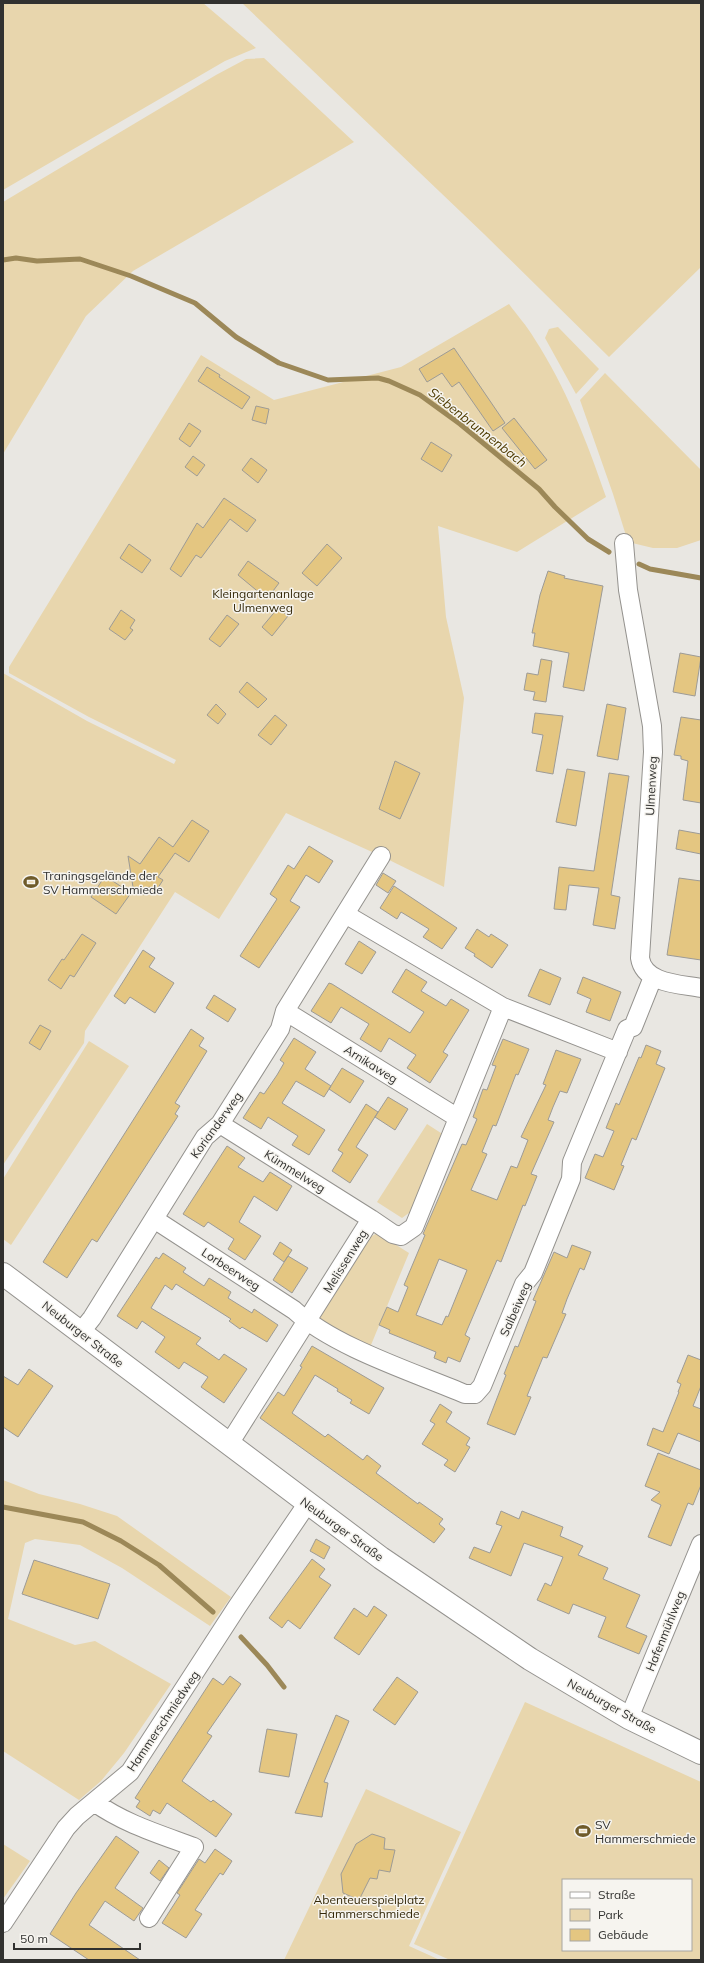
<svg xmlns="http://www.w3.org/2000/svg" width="704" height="1963" viewBox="0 0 704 1963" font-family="Mulish,sans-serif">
  <rect width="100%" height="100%" fill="#e9e7e2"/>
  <path fill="#e8d6ad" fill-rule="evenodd" d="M3 3H203L256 48 225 61 3 190Z
    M242 3H701V267L609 357 484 234Z
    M264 58 354 142 133 271 86 316 3 454V202L216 75 246 59Z
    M509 304C517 315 527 326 534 338 566 387 587 442 606 497L517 552 438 526 446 617 464 698 444 887 381 856 286 813 219 919 175 892 85 1031 84 1043 3 1165V673L87 721 174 764 176 760 89 717 9 673V667L201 355 274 400 401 367Z
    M558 327 599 369 576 394 545 338 549 329Z
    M605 373 701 470V540L677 548H653L628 542 613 494 580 400Z
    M89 1041 129 1066 11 1245 3 1239V1179Z
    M427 1124 444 1135 413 1210 402 1218 377 1202Z
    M377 1233 409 1253 371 1345 364 1349 319 1320 321 1307 361 1243Z
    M3 1480 39 1494 80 1504 117 1516 231 1597 210 1626 122 1568 80 1545 35 1539 25 1543 8 1619 75 1645 95 1641 171 1684 124 1753 101 1781 79 1800 3 1751Z
    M525 1702 701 1782V1960H450L414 1944ZM563 1880H691V1950H563Z
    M366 1789 461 1832 409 1946 440 1960H284Z
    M3 1844 30 1861 3 1899Z"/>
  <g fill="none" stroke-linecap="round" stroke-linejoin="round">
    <path stroke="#9c8858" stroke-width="5" d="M3 260 16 258 37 261 80 259 131 276 195 303 236 337 279 363 328 380 378 378 389 381 420 395 460 424 539 489 555 507 588 539 609 552
      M639 564 650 569 701 578
      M3 1507 83 1522 121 1541 159 1565 213 1612
      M241 1637 267 1665 284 1687"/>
  </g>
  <path fill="#e4c681" stroke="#9d9b96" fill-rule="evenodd" d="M454 348 505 423 493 431 459 382 452 387 442 373 427 382 419 369Z
    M207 367 220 375 219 377 250 397 242 409 198 381Z
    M256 406 269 409 266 424 252 420Z
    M514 418 547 460 535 469 502 428Z
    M189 423 201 431 190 447 179 439Z
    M431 442 452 455 442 472 421 459Z
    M193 456 205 465 197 476 185 467Z
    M251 458 267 470 258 483 242 470Z
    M224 498 256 520 247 532 230 519 201 558 196 555 181 577 170 569 197 523 203 528Z
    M129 544 151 560 142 573 120 558Z
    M327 544 342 558 317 586 302 573Z
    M248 561 279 583 267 599 238 575Z
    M548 571 565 576 564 578 603 586 584 691 563 687 569 653 533 646 535 633H532L540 595Z
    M278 608 288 616 272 636 262 627Z
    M121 610 135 620 130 628 133 630 125 640 109 629Z
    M227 615 239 624 220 647 209 639Z
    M680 653 701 657 695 696 673 692Z
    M541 659 552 661 546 702 533 700 535 692 524 690 527 673 538 675Z
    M247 682 267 699 258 708 239 692Z
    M216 704 226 714 218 724 207 715Z
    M607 704 626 708 618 760 597 756Z
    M535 713 563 716 553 774 536 771 543 735 532 733Z
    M275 715 287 725 271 745 258 735Z
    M681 717 701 720V803L683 800 688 761 681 759V756L674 755Z
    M395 761 420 773 400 819 379 809Z
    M567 769 585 772 576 826 556 822Z
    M609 773 629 776 611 895 620 897 615 929 593 925 599 888 569 885 566 910 554 909 559 867 594 871Z
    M192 820 209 831 189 862 175 853 158 877 163 880 156 891 149 887 144 895 133 887 128 856 140 864 159 837 173 847Z
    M679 830 701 834V854L676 849Z
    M309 846 333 861 319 883 306 875 290 901 300 907 259 968 240 956 277 899 270 894 288 865 294 869Z
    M383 873 396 881 388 893 376 885Z
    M105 876 131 893 116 914 91 897Z
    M679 878 701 881V960L667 955Z
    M394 886 457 928 442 949 423 937 429 929 401 912 397 919 380 908Z
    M477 929 489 937 491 934 508 945 492 968 474 956 475 954 465 948Z
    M82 934 96 943 74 977 70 975 61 989 48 980 62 959 64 960Z
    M359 941 376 952 362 974 345 964Z
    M143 950 155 958 149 967 174 983 155 1013 130 997 125 1004 114 996Z
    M406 969 427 982 421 991 446 1006 451 999 469 1010 443 1052 448 1055 430 1083 407 1068 416 1055 389 1038 381 1052 360 1039 369 1024 341 1007 331 1023 311 1011 329 983 332 984 410 1033 424 1012 392 992Z
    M540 969 561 978 550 1005 528 996Z
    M583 977 621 992 610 1021 586 1012 591 999 577 993Z
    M214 995 236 1009 228 1022 206 1008Z
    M40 1025 51 1031 40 1050 29 1043Z
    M191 1029 204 1038 199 1046 207 1051 175 1103 180 1106 175 1114 178 1116 97 1242 92 1239 67 1278 43 1262Z
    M294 1038 316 1052 305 1069 331 1086 324 1097 296 1081 282 1103 325 1130 309 1155 292 1145 298 1136 268 1117 261 1129 243 1118 260 1092 264 1094 277 1075 284 1063 280 1060Z
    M503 1039 529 1049 518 1075 516 1074 496 1126 493 1125 482 1152 487 1154 471 1190 497 1200 511 1166 517 1168 528 1140 521 1137 546 1085 543 1084 556 1050 581 1059 567 1093 560 1091 553 1107 548 1120 554 1122 531 1174 537 1176 525 1206 523 1205 501 1262 497 1260 465 1335 470 1338 460 1362 448 1357 446 1363 434 1358 436 1352 389 1333 390 1330 379 1325 387 1307 398 1312 408 1287 404 1285 425 1235 423 1234 462 1144 466 1145 477 1119 473 1117 483 1089 487 1090 496 1066 492 1065ZM439 1259 467 1270 448 1317 446 1316 442 1325 416 1315Z
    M646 1045 661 1051 656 1064 665 1068 636 1140 632 1138 621 1165 624 1166 614 1190 585 1178 595 1154 603 1157 614 1131 606 1128 616 1103 619 1105 639 1057 641 1058Z
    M342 1068 364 1081 350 1103 329 1089Z
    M388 1097 408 1109 395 1130 375 1117Z
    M366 1104 378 1112 356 1147 368 1155 350 1183 332 1171 343 1153 338 1150Z
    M227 1146 245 1158 238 1167 263 1182 270 1172 292 1186 277 1211 254 1196 239 1222 261 1236 245 1260 228 1249 234 1239 208 1222 204 1227 183 1214Z
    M280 1242 292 1250 284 1262 273 1254Z
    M572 1245 591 1252 584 1270 580 1268 567 1299 562 1313 566 1314 547 1358 543 1357 527 1396 531 1397 515 1435 487 1424 506 1375 504 1374 515 1346 518 1347 536 1301 533 1300 554 1252 567 1258Z
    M163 1253 186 1268 183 1272 204 1286 209 1278 231 1292 228 1298 252 1313 254 1309 278 1325 267 1342 242 1327 240 1329 229 1321 231 1319 176 1284 172 1290 165 1285 151 1308 201 1338 196 1344 219 1360 224 1354 247 1369 224 1403 201 1387 208 1377 184 1362 179 1369 155 1352 165 1337 142 1321 137 1329 117 1316 156 1257 159 1259Z
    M288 1256 308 1268 292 1293 273 1280Z
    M312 1346 384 1388 369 1414 350 1403 352 1400 337 1391 338 1389 315 1375 292 1413 325 1437 328 1434 363 1460 367 1455 381 1466 376 1473 418 1504 419 1502 443 1519 439 1524 445 1529 434 1543 260 1418 278 1392 284 1396 302 1367 300 1366Z
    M688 1355 701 1360V1386L693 1406 701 1409V1442L678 1433 669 1454 647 1445 653 1428 663 1432 679 1392H678L681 1384 677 1382Z
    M29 1369 53 1386 18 1437 3 1427V1376L18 1385Z
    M440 1404 452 1412 446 1422 470 1438 466 1445 470 1447 455 1472 444 1465 448 1460 422 1444 435 1424 430 1421Z
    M658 1453 701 1470V1485L693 1505 688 1503 671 1546 648 1537 661 1505 651 1500 660 1492 645 1486Z
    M501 1511 519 1519 522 1511 563 1527 560 1536 583 1546 578 1555 608 1568 603 1579 640 1595 626 1627 647 1636 639 1654 598 1637 606 1617 573 1604 569 1614 537 1600 545 1583 551 1586 563 1557 524 1543 511 1576 469 1558 474 1547 490 1553 502 1526 496 1524Z
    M316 1539 330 1547 324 1559 310 1551Z
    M312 1559 325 1569 319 1577 331 1585 300 1629 288 1620 282 1628 269 1618Z
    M34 1560 110 1584 98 1619 22 1594Z
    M374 1606 387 1615 359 1655 334 1638 354 1608 367 1617Z
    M230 1676 241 1684 207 1733 212 1736 182 1781 211 1802 213 1800 232 1814 216 1837 167 1803 160 1814 153 1810 150 1816 136 1807 140 1801 135 1798 213 1678 223 1685Z
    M397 1677 418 1692 395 1725 373 1710Z
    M336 1715 349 1721 324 1782 328 1783 322 1817 295 1813Z
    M267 1729 297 1734 289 1777 259 1772Z
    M372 1834 385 1838 384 1849 395 1850 390 1872 379 1870 377 1879 370 1878 359 1900 343 1893 341 1874 356 1844Z
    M116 1836 139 1852 115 1888 143 1908 134 1921 105 1901 89 1925 140 1960H89L50 1934 76 1893Z
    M215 1849 232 1861 223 1875 220 1873 195 1910 202 1914 186 1938 162 1923 180 1895 177 1893 199 1859 205 1863Z
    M159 1860 169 1868 160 1881 150 1873Z"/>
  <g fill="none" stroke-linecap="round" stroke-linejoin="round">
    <g stroke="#94928e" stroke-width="20">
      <path id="minor" d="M624 543 628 590 652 726 653 752 640 958C644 984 680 984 701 988
        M345 914 381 856
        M285 1011 458 1118
        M220 1124 371 1219
        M154 1219 294 1310C334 1347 413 1372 465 1394H475L482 1386 524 1284 533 1273 571 1179 572 1162 627 1029 633 1027 653 977
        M80 1333 92 1318 205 1137 220 1124 280 1029 285 1011 345 914 503 1007 618 1052
        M229 1444 371 1219 393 1234 401 1236 414 1227 503 1007
        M629 1718 701 1544
        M94 1802C125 1824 159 1834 194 1847L149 1918
        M3 1923 66 1828 77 1816 130 1772 237 1607 307 1504"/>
    </g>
    <g stroke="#94928e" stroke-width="24">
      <path id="tertiary" d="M3 1274 381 1558 530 1659 629 1718 701 1753"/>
    </g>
    <use href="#minor" stroke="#fff" stroke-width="18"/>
    <use href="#tertiary" stroke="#fff" stroke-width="22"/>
  </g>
  <defs>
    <g id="stadium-bare" transform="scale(1.2)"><path d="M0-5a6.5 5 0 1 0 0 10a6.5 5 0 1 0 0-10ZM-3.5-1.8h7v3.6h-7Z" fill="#6f5b2a" stroke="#f6f4ef" stroke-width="2.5" paint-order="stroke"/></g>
  </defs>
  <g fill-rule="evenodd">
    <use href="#stadium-bare" x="31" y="882"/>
    <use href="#stadium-bare" x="583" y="1831"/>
  </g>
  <g text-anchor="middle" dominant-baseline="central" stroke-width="3" stroke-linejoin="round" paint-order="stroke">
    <g font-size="12" fill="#342808" stroke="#f6f4ef">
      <text x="263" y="593">Kleingartenanlage<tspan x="263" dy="14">Ulmenweg</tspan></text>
      <text x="369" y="1899">Abenteuerspielplatz<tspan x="369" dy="14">Hammerschmiede</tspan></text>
    </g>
    <g font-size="12" fill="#31312f" stroke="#f6f4ef">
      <text transform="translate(651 786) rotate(-87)">Ulmenweg</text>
      <text transform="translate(371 1064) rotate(32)">Arnikaweg</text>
      <text transform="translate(216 1125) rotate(-54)">Korianderweg</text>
      <text transform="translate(295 1171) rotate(32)">Kümmelweg</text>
      <text transform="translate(345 1261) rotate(-58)">Melissenweg</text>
      <text transform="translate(231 1269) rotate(33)">Lorbeerweg</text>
      <text transform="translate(515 1309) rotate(-66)">Salbeiweg</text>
      <text transform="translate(83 1334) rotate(38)">Neuburger Straße</text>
      <text transform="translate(342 1529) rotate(36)">Neuburger Straße</text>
      <text transform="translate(665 1631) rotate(-68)">Hafenmühlweg</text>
      <text transform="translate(612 1706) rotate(29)">Neuburger Straße</text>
      <text transform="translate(163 1721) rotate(-56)">Hammerschmiedweg</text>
    </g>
    <g font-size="12" fill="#31312f" stroke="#f6f4ef" text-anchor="start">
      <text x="43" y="875">Traningsgelände der<tspan x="43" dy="14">SV Hammerschmiede</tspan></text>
      <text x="595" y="1824">SV<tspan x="595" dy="14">Hammerschmiede</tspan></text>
    </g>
    <g font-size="13" font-style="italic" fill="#523f05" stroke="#f6f4ef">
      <text transform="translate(478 427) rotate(38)">Siebenbrunnenbach</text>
    </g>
  </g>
  <rect width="704" height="1963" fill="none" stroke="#31312f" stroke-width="8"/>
  <rect x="562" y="1879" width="130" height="72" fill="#f6f4ef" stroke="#a7a6a2"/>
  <rect x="570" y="1892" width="20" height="6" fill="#ffffff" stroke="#a7a6a2"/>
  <text x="598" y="1899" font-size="12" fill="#31312f">Straße</text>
  <rect x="570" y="1909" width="20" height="12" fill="#e8d6ad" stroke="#a7a6a2"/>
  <text x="598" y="1919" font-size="12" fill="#31312f">Park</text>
  <rect x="570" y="1929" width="20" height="12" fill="#e4c681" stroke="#a7a6a2"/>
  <text x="598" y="1939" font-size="12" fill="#31312f">Gebäude</text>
  <path d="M14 1943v6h126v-6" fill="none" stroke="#31312f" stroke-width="2"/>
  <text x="20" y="1943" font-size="12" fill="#31312f" stroke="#f6f4ef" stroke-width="3" paint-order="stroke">50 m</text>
</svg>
